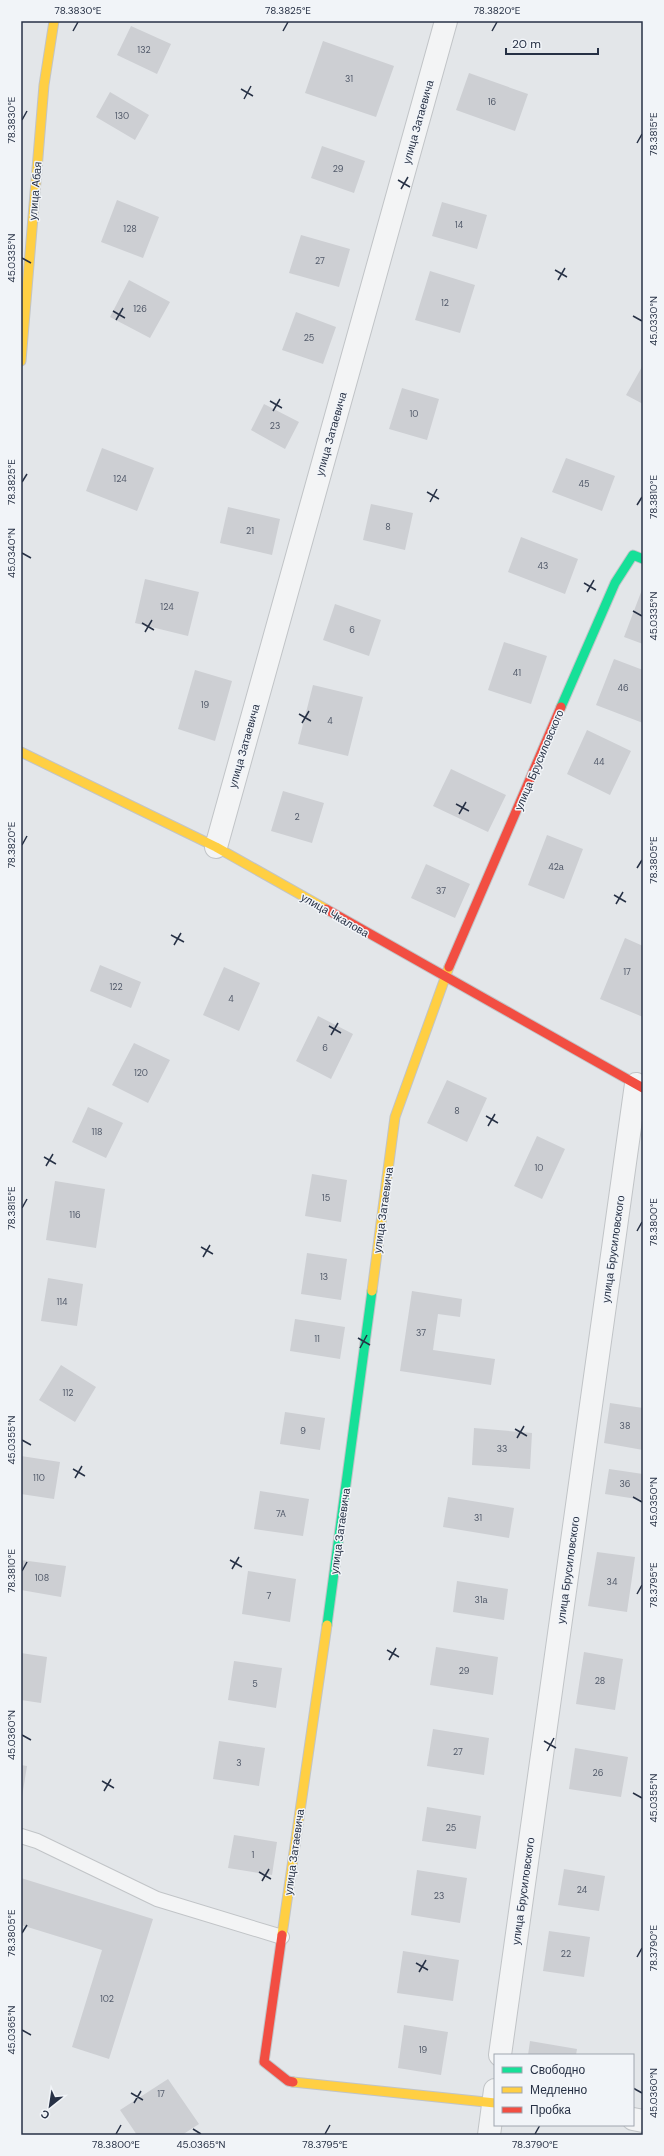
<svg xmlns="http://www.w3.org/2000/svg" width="664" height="2156" viewBox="0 0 664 2156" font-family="'DM Sans',sans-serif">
  <rect width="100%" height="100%" fill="#e3e6e9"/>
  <path fill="#cdcfd3" d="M131 26 171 44 157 74 117 55Z
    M323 41 394 66 376 117 305 93Z
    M469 73 528 94 515 131 456 110Z
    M110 92 149 115 135 140 96 117Z
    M322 146 365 161 354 193 311 178Z
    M117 200 159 217 143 258 101 242Z
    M442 202 487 215 477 249 432 236Z
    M301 235 350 249 339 287 289 273Z
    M430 271 475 285 460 333 415 320Z
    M129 280 170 302 150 338 110 317Z
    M296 312 336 327 323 364 282 350Z
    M643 365V404L626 395Z
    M402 388 439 399 427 440 389 429Z
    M264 404 299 422 285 449 251 430Z
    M102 448 154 468 137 511 86 491Z
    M566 458 615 476 602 511 552 492Z
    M371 504 413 513 405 550 363 540Z
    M228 507 280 519 272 555 220 543Z
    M521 537 578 559 565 594 508 572Z
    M145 579 199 592 188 636 135 623Z
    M643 587V644L624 637Z
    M335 604 381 620 369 656 323 640Z
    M504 642 547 656 531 704 488 690Z
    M614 659 643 670V723L596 705Z
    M195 670 232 681 215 741 178 729Z
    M313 685 363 697 348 756 298 744Z
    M587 730 631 751 610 795 567 774Z
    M451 769 506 795 488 832 433 806Z
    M283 791 324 803 312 843 271 831Z
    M547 835 583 849 564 899 528 885Z
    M426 864 470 884 455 918 411 898Z
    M625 938 643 946V1017L600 999Z
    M100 965 141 982 131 1008 90 991Z
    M224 967 260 983 239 1031 203 1015Z
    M318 1016 353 1034 331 1079 296 1061Z
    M134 1043 170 1060 148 1103 112 1085Z
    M447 1080 487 1098 467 1142 427 1123Z
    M88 1107 123 1123 106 1158 72 1142Z
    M537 1136 565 1149 542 1199 514 1186Z
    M312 1174 347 1180 341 1222 305 1216Z
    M55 1181 105 1189 96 1248 46 1240Z
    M307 1253 347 1259 341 1300 301 1294Z
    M48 1278 83 1284 77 1326 41 1321Z
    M412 1291 462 1299 460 1317 438 1314 433 1350 495 1359 491 1385 400 1371Z
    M295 1319 345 1327 340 1359 290 1351Z
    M61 1365 96 1387 75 1422 39 1400Z
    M610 1403 643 1408V1450L604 1443Z
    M285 1412 325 1418 320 1450 280 1444Z
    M474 1428 532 1433 530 1469 472 1465Z
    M21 1456 60 1462 54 1499 21 1494Z
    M609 1469 643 1474V1500L605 1494Z
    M260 1491 309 1499 303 1536 254 1529Z
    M448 1497 514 1508 509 1538 443 1527Z
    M597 1552 635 1557 627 1612 588 1606Z
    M21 1560 66 1566 61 1597 21 1590Z
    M248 1571 296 1579 290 1622 242 1614Z
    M457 1581 508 1589 504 1620 453 1612Z
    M436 1647 498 1657 493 1695 430 1685Z
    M584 1652 623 1659 615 1710 576 1704Z
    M21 1653 47 1657 41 1703 21 1700Z
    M234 1661 282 1668 276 1708 228 1700Z
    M433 1729 489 1738 484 1775 427 1766Z
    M219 1741 265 1748 259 1786 213 1779Z
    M575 1748 628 1757 621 1797 569 1789Z
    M21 1765 27 1766 22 1797H21Z
    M427 1807 481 1816 476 1849 422 1841Z
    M234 1835 277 1842 272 1875 228 1868Z
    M564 1869 605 1876 599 1911 558 1905Z
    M417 1870 467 1878 460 1923 411 1915Z
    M21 1878 153 1919 109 2059 72 2047 102 1950 21 1925Z
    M549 1931 590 1937 584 1977 543 1971Z
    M403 1951 459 1960 453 2001 397 1993Z
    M404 2025 448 2032 441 2075 398 2068Z
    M530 2041 577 2049 576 2055H528Z
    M168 2079 199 2124 182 2135H137L120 2110Z"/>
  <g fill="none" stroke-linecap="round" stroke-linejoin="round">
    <g stroke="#c1c4c7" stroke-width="16">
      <path id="lane" d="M21 1836 37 1841 157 1899 282 1937"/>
    </g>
    <g stroke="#c1c4c7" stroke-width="24">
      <path id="street" d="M216 847 446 21
        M500 2055 636 1084
        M633 2119 643 2121
        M489 2135 495 2090"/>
    </g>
    <g stroke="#c1c4c7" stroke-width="11">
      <path id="fast" d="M561 707 615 583 633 555 643 559
        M327 1625 372 1291"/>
    </g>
    <g stroke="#c1c4c7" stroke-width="11">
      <path id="slow" d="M21 361 44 85 54 21
        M21 752 216 847 326 909
        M372 1291 395 1117 449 967
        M282 1935 327 1625
        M293 2082 495 2103"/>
    </g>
    <g stroke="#c1c4c7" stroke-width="11">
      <path id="jam" d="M326 909 643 1088
        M449 967 561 707
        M282 1935 264 2062 288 2081 293 2082"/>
    </g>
    <use href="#lane" stroke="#f3f4f5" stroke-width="14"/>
    <use href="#street" stroke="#f3f4f5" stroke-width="22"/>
    <use href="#fast" stroke="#16e098" stroke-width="9"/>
    <use href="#slow" stroke="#ffcf43" stroke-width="9"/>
    <use href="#jam" stroke="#f24e42" stroke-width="9"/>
  </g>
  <path fill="none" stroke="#273145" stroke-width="1.5" d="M73 31 78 22M283 31 288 22M492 31 497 22M241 89 253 96M244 99 251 86M22 120 27 111M637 143 642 134M398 180 410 187M401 189 408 177M22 258 31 263M555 270 567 277M558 280 565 268M113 311 125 318M633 316 642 321M116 320 123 308M270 401 282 408M273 411 280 399M22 482 27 474M427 492 439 499M430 502 437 489M637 505 642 497M22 553 31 558M584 583 596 590M587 592 594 580M633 611 642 616M142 623 154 630M145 632 152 620M299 714 311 721M302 723 309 711M456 804 469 811M459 814 466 802M22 845 27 836M637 868 642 860M614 895 626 902M616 904 623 892M171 935 184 942M174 945 181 933M329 1026 341 1033M331 1035 338 1023M486 1116 498 1123M488 1126 495 1114M44 1157 56 1164M46 1166 53 1154M22 1208 27 1199M637 1231 642 1222M201 1247 213 1254M203 1257 210 1245M358 1338 370 1345M360 1348 367 1335M515 1429 527 1436M517 1438 524 1426M22 1440 31 1445M73 1469 85 1476M75 1478 82 1466M633 1497 642 1502M230 1560 242 1567M232 1569 239 1557M22 1571 27 1562M637 1594 642 1585M387 1650 399 1657M389 1660 396 1648M22 1735 31 1740M544 1741 556 1748M547 1751 554 1738M102 1781 114 1788M104 1791 111 1779M633 1793 642 1798M259 1872 271 1879M262 1881 269 1869M22 1933 27 1925M637 1957 642 1948M416 1963 428 1970M419 1972 426 1960M22 2030 31 2035M633 2088 642 2093M131 2093 143 2100M134 2103 141 2091M193 2129 201 2134M116 2134 121 2125M325 2134 330 2125M535 2134 540 2125"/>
  <g text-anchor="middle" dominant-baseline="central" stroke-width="3" stroke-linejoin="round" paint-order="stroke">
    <g font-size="9" fill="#515969">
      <text x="144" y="50">132</text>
      <text x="349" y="79">31</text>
      <text x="492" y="102">16</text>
      <text x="122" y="116">130</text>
      <text x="338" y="169">29</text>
      <text x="459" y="225">14</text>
      <text x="130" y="229">128</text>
      <text x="320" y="261">27</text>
      <text x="445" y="303">12</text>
      <text x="140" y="309">126</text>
      <text x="309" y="338">25</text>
      <text x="414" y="414">10</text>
      <text x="275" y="426">23</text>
      <text x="120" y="479">124</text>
      <text x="584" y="484">45</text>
      <text x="388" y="527">8</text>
      <text x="250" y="531">21</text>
      <text x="543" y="566">43</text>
      <text x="167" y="607">124</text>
      <text x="352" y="630">6</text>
      <text x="517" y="673">41</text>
      <text x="623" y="688">46</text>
      <text x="205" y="705">19</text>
      <text x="330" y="721">4</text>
      <text x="599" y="762">44</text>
      <text x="297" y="817">2</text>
      <text x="556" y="867">42а</text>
      <text x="441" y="891">37</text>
      <text x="627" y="972">17</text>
      <text x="116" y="987">122</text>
      <text x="231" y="999">4</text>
      <text x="325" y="1048">6</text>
      <text x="141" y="1073">120</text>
      <text x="457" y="1111">8</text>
      <text x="97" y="1132">118</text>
      <text x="539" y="1168">10</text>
      <text x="326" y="1198">15</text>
      <text x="75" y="1215">116</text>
      <text x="324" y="1277">13</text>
      <text x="62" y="1302">114</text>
      <text x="421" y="1333">37</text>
      <text x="317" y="1339">11</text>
      <text x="68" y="1393">112</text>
      <text x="625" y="1426">38</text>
      <text x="303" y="1431">9</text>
      <text x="502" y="1449">33</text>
      <text x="39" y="1478">110</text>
      <text x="625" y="1484">36</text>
      <text x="281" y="1514">7A</text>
      <text x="478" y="1518">31</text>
      <text x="42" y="1578">108</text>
      <text x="612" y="1582">34</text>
      <text x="269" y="1596">7</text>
      <text x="481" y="1600">31а</text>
      <text x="464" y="1671">29</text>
      <text x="600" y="1681">28</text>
      <text x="255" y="1684">5</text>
      <text x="458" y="1752">27</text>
      <text x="239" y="1763">3</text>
      <text x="598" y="1773">26</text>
      <text x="451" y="1828">25</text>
      <text x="253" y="1855">1</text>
      <text x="582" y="1890">24</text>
      <text x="439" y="1896">23</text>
      <text x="566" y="1954">22</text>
      <text x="107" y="1999">102</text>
      <text x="423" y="2050">19</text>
      <text x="161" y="2094">17</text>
    </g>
    <g font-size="11" fill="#273145" stroke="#f1f4f8">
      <text transform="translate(418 122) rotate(-74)">улица Затаевича</text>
      <text transform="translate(35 191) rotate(-85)">улица Абая</text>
      <text transform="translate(331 434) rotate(-74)">улица Затаевича</text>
      <text transform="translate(244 746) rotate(-74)">улица Затаевича</text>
      <text transform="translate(539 760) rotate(-67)">улица Брусиловского</text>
      <text transform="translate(335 915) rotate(30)">улица Чкалова</text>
      <text transform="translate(383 1210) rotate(-82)">улица Затаевича</text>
      <text transform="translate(613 1249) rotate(-82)">улица Брусиловского</text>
      <text transform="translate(340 1531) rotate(-82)">улица Затаевича</text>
      <text transform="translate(568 1570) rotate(-82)">улица Брусиловского</text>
      <text transform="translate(294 1852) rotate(-82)">улица Затаевича</text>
      <text transform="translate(523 1891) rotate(-82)">улица Брусиловского</text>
    </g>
  </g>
  <rect width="664" height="2156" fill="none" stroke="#f1f4f8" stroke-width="44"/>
  <rect x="494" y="2054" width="140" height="72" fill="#f1f4f8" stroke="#a0a6b0"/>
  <rect x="502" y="2067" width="20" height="6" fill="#16e098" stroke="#a0a6b0"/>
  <text x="530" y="2074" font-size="12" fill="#273145">Свободно</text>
  <rect x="502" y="2087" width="20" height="6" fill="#ffcf43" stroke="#a0a6b0"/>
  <text x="530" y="2094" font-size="12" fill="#273145">Медленно</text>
  <rect x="502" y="2107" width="20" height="6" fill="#f24e42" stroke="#a0a6b0"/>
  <text x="530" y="2114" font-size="12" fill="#273145">Пробка</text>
  <g transform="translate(50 2106) rotate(210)" stroke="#f1f4f8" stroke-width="3" paint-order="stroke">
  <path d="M0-3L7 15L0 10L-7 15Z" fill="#273145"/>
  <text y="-6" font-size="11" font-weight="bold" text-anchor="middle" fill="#273145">С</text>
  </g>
  <path d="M506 48v6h92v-6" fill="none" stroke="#273145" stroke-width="2"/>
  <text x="512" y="48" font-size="12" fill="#273145" stroke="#f1f4f8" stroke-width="3" paint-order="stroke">20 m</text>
  <rect x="22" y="22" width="620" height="2112" fill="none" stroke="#273145" stroke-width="1.5"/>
  <g font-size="10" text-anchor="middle" fill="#273145">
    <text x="78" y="14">78.3830°E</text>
    <text x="288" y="14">78.3825°E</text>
    <text x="497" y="14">78.3820°E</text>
    <text transform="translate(11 120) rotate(-90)" y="4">78.3830°E</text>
    <text transform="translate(653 134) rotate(-90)" y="4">78.3815°E</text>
    <text transform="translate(11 258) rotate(-90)" y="4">45.0335°N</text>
    <text transform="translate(653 321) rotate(-90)" y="4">45.0330°N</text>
    <text transform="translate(11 482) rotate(-90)" y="4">78.3825°E</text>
    <text transform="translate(653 497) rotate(-90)" y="4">78.3810°E</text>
    <text transform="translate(11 553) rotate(-90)" y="4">45.0340°N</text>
    <text transform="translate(653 616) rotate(-90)" y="4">45.0335°N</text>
    <text transform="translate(11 845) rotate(-90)" y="4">78.3820°E</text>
    <text transform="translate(653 860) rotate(-90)" y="4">78.3805°E</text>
    <text transform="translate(11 1208) rotate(-90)" y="4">78.3815°E</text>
    <text transform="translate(653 1222) rotate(-90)" y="4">78.3800°E</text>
    <text transform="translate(11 1440) rotate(-90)" y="4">45.0355°N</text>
    <text transform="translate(653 1502) rotate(-90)" y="4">45.0350°N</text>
    <text transform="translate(11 1571) rotate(-90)" y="4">78.3810°E</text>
    <text transform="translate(653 1585) rotate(-90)" y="4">78.3795°E</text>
    <text transform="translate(11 1735) rotate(-90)" y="4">45.0360°N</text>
    <text transform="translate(653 1798) rotate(-90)" y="4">45.0355°N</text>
    <text transform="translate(11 1933) rotate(-90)" y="4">78.3805°E</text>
    <text transform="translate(653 1948) rotate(-90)" y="4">78.3790°E</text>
    <text transform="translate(11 2030) rotate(-90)" y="4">45.0365°N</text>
    <text transform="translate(653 2093) rotate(-90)" y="4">45.0360°N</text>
    <text x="116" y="2148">78.3800°E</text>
    <text x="201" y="2148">45.0365°N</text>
    <text x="325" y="2148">78.3795°E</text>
    <text x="535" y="2148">78.3790°E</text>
  </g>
</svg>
